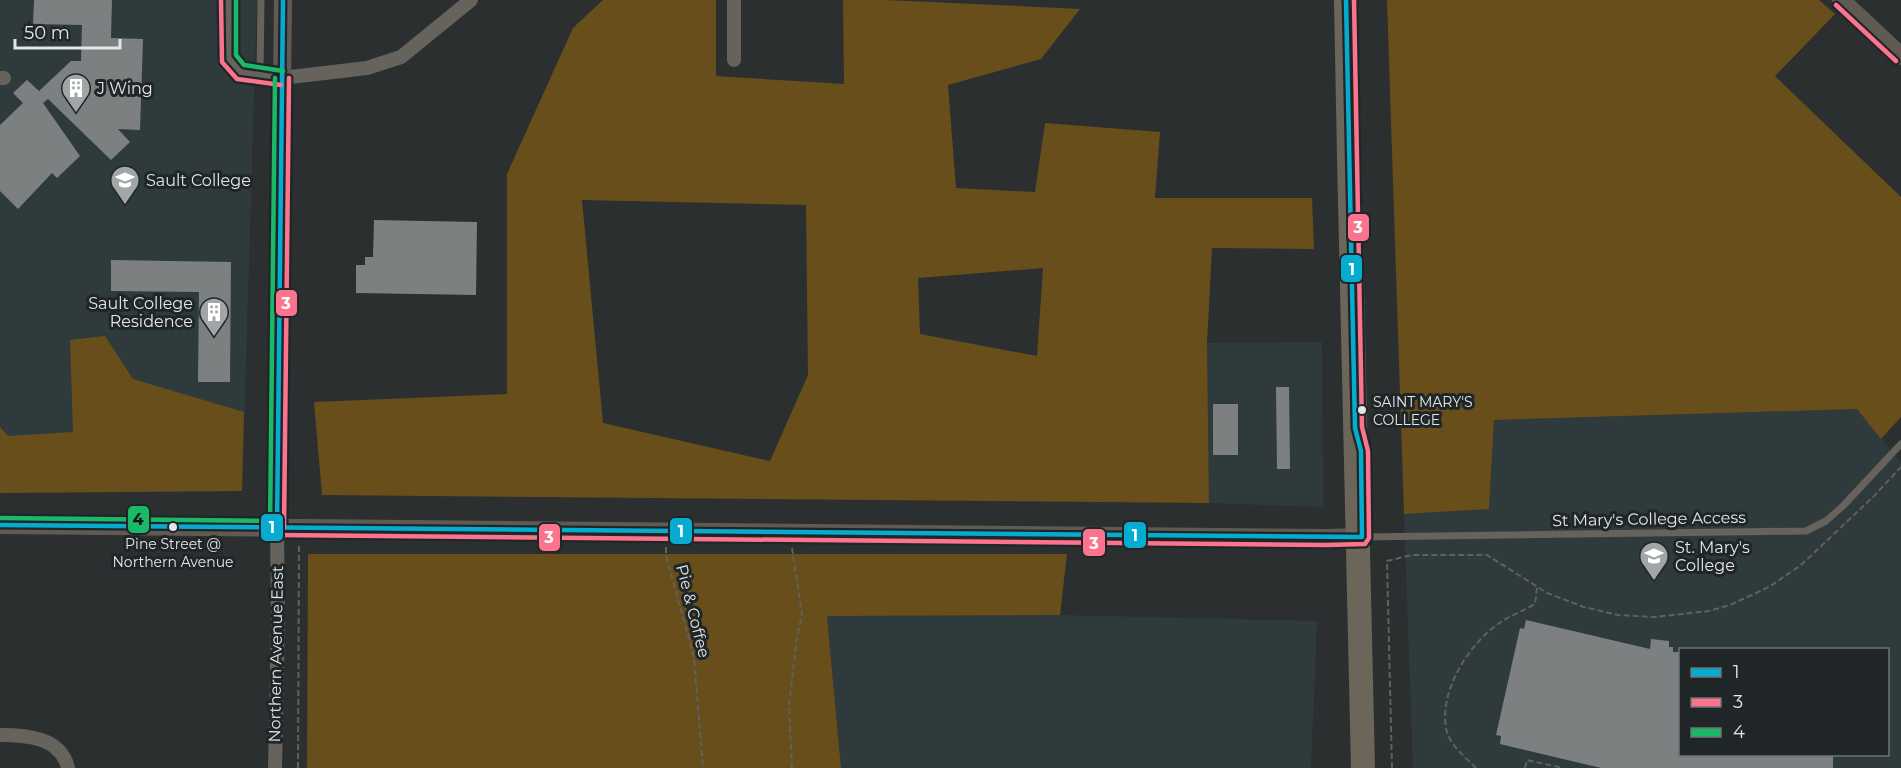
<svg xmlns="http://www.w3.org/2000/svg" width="1901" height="768" viewBox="0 0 1901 768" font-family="Montserrat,sans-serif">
  <rect width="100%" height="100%" fill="#2c2f30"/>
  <path fill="#2f3a3d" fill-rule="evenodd" d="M0 0H257L242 491 0 493Z
    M1322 342 1323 507 1209 503 1207 343Z
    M1858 409 1901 463V768H1413L1404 514 1489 509 1494 420ZM1680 650H1888V754H1680Z
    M1060 615 1317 621 1311 768H841L827 616Z"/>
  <path fill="#684e1a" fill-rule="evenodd" d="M603 0H716V76L844 84 843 0H886L1080 9 1041 59 948 85 956 188 1035 192 1045 123 1160 132 1155 198H1312L1314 249 1212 248 1207 343 1209 503 322 495 314 402 507 394V174L573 28ZM582 200 806 205 808 375 770 461 603 423ZM1043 268 1037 356 920 334 918 278Z
    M1387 0H1819L1835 14 1775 76 1901 197V417L1881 439 1857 409 1494 420 1489 509 1404 514Z
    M105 336 133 379 244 412 242 491 0 493V427L8 436 73 432 70 340Z
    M308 554H1067L1060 615 827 616 841 768H307Z"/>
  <path fill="#7d8081" d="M34 0H112L111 38 143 39 140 130 118 129 130 142 111 160 48 99 43 103 80 156 57 178 52 173 18 209 0 191V125L23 103 13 93 27 80 39 91 71 61H81L82 25 33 24Z
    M374 220 477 222 476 295 356 293V265H365V257H373Z
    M111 260 231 262 230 382H198L199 292 111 291Z
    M1276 387H1289L1290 469H1277Z
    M1213 404H1238V455H1213Z
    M1526 620 1650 649 1651 639 1669 641V647H1673V652H1680V754H1833V768H1601L1500 744 1501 736 1496 735 1520 628 1524 629Z"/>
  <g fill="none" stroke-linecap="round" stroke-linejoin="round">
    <path stroke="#61605c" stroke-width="2" stroke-dasharray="6 3" stroke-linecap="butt" d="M666 547V556L694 657 703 768
      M792 548 802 615 797 636 789 706 792 768
      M298 768 299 544
      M1392 768 1387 561 1412 555H1487L1547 593 1584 607 1618 615 1654 617 1709 611 1730 605 1769 587 1801 565 1873 497 1901 467
      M1476 768C1466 758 1451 746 1447 732 1437 694 1468 645 1498 624 1509 616 1523 611 1535 604L1537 587
      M1525 768 1527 760 1563 768"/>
    <path stroke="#65635c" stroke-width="7" d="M229 0 228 58 240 72 281 78
      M260 76 261 0
      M1362 537 1806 531 1826 521 1843 506 1901 444"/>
    <path stroke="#65635c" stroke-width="14" d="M734 60V0
      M0 78H4
      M282 78 367 68 401 57 471 0
      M0 735C26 735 61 737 68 768
      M275 768 278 618 277 528"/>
    <path stroke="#605b52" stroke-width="18" d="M1841 0 1901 56
      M0 525 1326 538 1362 537
      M277 528 283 0"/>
    <path stroke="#6c665a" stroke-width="24" d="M1346 0C1351 256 1355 512 1363 768"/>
    <g stroke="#202628" stroke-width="9">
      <path id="bus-1" d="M1346 0 1355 428 1361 451 1362 537
        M0 525 1362 537
        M277 528 283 0"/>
    </g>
    <g stroke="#202628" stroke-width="9">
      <path id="bus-2" d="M221 0 222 62 237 79 281 85
        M1836 5 1896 61
        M284 528 289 78
        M277 535 1326 545 1365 544 1369 538 1368 451 1362 427 1354 0"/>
    </g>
    <g stroke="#202628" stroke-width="9">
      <path id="bus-3" d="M236 0V55L244 65 283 71
        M0 518 277 521
        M270 528 275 78"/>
    </g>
    <use href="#bus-1" stroke="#06acd0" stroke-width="4.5"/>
    <use href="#bus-2" stroke="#fc738d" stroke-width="4.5"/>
    <use href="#bus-3" stroke="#1ab867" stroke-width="4.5"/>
  </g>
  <defs>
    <g id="building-pin" transform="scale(1.5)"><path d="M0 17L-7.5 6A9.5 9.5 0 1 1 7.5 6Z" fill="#a2a6a7" stroke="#202628"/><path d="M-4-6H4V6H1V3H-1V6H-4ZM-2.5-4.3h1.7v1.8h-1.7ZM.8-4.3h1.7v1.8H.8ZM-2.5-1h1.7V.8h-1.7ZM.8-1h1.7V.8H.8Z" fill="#fff"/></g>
    <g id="university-pin" transform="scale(1.5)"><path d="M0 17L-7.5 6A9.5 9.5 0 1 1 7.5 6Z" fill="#a2a6a7" stroke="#202628"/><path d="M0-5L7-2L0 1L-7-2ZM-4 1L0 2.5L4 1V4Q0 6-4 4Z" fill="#fff"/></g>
    <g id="school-pin" transform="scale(1.5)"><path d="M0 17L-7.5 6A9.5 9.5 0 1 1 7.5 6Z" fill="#a2a6a7" stroke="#202628"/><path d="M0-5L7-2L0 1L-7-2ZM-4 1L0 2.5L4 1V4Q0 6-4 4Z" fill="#fff"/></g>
  </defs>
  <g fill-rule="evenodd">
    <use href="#building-pin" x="76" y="88"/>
    <use href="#university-pin" x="125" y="180"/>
    <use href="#building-pin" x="214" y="312"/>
    <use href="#school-pin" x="1654" y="556"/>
  </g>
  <g fill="#e2e6e7" stroke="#202628" stroke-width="2">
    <circle cx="1362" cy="410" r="5"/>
    <circle cx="173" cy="527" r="5"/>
  </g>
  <g text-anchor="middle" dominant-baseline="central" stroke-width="6" stroke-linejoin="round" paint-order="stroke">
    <g font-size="14" fill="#e2e6e7" stroke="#202628" text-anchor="start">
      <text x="1373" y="402">SAINT MARY'S<tspan x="1373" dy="18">COLLEGE</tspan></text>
      <text x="173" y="544" text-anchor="middle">Pine Street @<tspan x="173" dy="18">Northern Avenue</tspan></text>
    </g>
    <g font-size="16" fill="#e2e6e7" stroke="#202628" text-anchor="start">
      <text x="97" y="88">J Wing</text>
      <text x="146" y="180">Sault College</text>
      <text x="193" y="303" text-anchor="end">Sault College<tspan x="193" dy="18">Residence</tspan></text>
      <text x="1675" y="547">St. Mary's<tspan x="1675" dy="18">College</tspan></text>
    </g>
    <g font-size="16" fill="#e2e6e7" stroke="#202628">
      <text transform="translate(1649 519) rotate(-1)">St Mary's College Access</text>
      <text transform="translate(693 611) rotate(76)">Pie &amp; Coffee</text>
      <text transform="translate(276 654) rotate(-89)">Northern Avenue East</text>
    </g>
  </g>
  <g stroke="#202628" stroke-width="2">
    <rect x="1347" y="213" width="23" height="29" rx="6" fill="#fc738d"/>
    <rect x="1340" y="254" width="23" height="29" rx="6" fill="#06acd0"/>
    <rect x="275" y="289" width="23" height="28" rx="6" fill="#fc738d"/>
    <rect x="127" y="505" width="23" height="29" rx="6" fill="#1ab867"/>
    <rect x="260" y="513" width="24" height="29" rx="6" fill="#06acd0"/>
    <rect x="669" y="517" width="24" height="28" rx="6" fill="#06acd0"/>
    <rect x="1123" y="521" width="24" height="28" rx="6" fill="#06acd0"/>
    <rect x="538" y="523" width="23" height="29" rx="6" fill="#fc738d"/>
    <rect x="1082" y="528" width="24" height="29" rx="6" fill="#fc738d"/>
  </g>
  <g font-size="16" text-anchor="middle" font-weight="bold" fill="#fff">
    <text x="1358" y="233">3</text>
    <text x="1352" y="275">1</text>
    <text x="286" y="309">3</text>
    <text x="272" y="533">1</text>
    <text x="681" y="537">1</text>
    <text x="1135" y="541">1</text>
    <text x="549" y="543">3</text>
    <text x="1094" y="549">3</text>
  </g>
  <g font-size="16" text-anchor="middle" font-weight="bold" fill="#111">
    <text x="138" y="525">4</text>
  </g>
  <rect x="1679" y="648" width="210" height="108" fill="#202628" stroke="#6e7374" stroke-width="1.5"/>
  <rect x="1691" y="668" width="30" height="9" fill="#06acd0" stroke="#6e7374" stroke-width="1.5"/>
  <text x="1733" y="678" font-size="18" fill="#e2e6e7">1</text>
  <rect x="1691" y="698" width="30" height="9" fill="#fc738d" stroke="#6e7374" stroke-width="1.5"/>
  <text x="1733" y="708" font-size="18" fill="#e2e6e7">3</text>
  <rect x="1691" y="728" width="30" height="9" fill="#1ab867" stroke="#6e7374" stroke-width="1.5"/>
  <text x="1733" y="738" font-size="18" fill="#e2e6e7">4</text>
  <path d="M15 39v9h105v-9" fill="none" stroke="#e2e6e7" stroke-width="3"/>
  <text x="24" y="39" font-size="18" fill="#e2e6e7" stroke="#202628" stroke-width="4.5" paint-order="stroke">50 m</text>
</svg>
